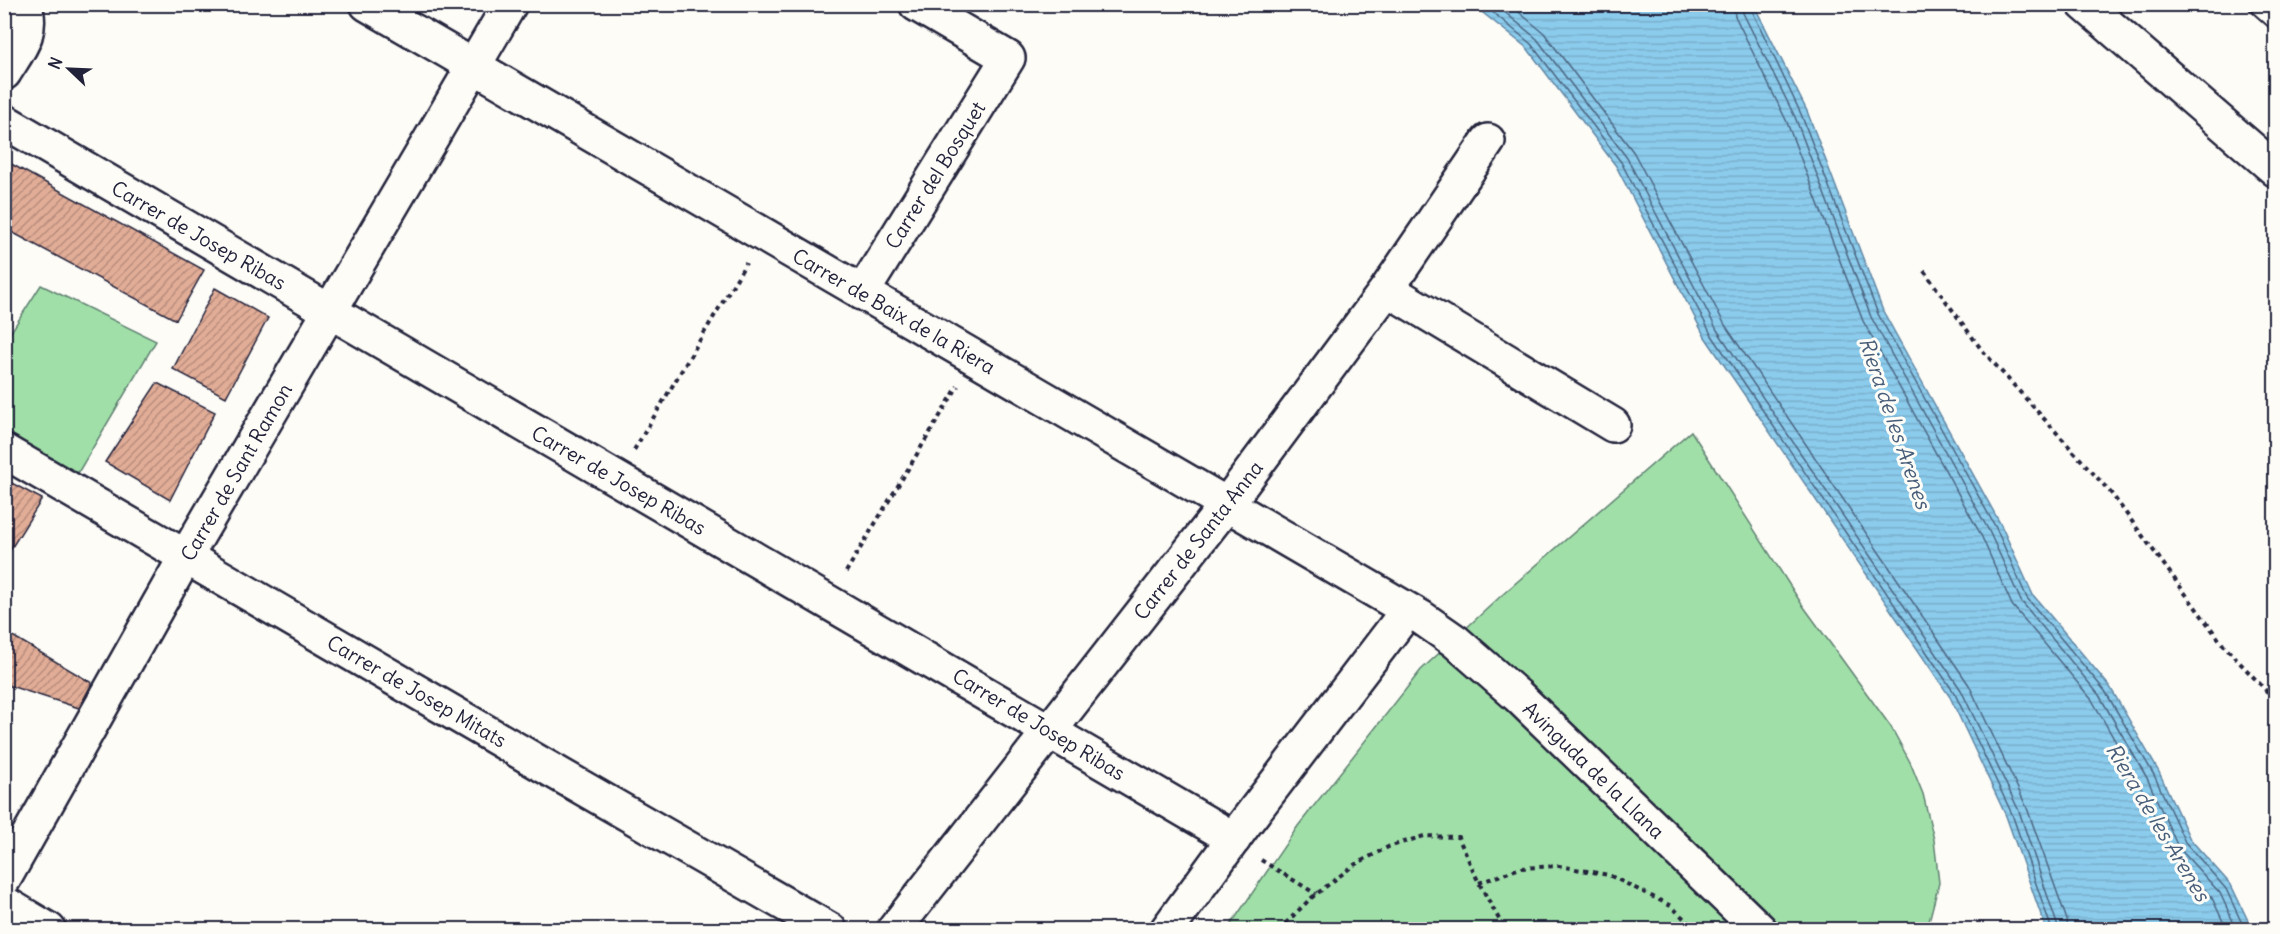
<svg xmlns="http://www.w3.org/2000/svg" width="2280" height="934" viewBox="0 0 2280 934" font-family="Delius,sans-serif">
  <defs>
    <pattern id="water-rules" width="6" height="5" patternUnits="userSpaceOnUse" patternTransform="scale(1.5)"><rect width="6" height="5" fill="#8bcbec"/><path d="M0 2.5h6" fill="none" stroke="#78aecb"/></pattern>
    <pattern id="building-hatch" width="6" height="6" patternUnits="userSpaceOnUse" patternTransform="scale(1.5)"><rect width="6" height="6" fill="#e2ad97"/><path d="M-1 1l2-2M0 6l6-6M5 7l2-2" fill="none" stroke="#b78c7c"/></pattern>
  </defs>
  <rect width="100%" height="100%" fill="#fdfcf7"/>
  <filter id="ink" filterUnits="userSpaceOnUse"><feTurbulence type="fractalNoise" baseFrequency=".0167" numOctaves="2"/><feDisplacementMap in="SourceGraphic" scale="12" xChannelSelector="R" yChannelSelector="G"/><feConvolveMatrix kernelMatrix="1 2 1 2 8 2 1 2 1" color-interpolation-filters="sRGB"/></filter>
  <g filter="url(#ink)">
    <path fill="#a0e0a8" stroke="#618172" stroke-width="1.5" d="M41 285 156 341 69 488 5 451 4 343Z
      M1691 431 1801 603 1891 727 1910 762 1923 794 1934 840 1939 883 1927 929 1227 930 1298 826 1421 670 1502 595Z"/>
    <path fill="url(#water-rules)" stroke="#6187a5" stroke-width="1.5" d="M1473 5H1754L1807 111 1883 311 2001 525 2033 595 2110 687 2159 772 2190 839 2231 885 2252 929H2046L2006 816 1950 697 1705 337 1616 166 1527 48Z"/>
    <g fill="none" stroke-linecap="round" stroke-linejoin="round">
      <path stroke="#4c6682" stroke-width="1.5" d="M1483 4 1531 44 1621 162 1711 334 1955 694 2012 814 2052 930
        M1495 4 1537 39 1627 158 1717 330 1961 690 2019 811 2059 930
        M1509 4 1544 33 1634 153 1725 325 1969 685 2027 808 2067 920 2068 930
        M1733 4 1735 16 1786 120 1863 321 1981 535 2012 605 2092 700 2139 783 2171 852 2212 898 2227 930
        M1742 4 1743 13 1795 117 1871 317 1989 531 2021 601 2099 695 2147 778 2178 847 2220 893 2237 930
        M1749 4 1801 114 1878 314 1996 528 2027 598 2105 691 2154 775 2185 842 2226 889 2245 930"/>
    </g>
    <path fill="url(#building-hatch)" stroke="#22223b" stroke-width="1.5" d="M4 160 204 270 176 320 4 228Z
      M215 288 268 318 226 397 173 369Z
      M157 383 215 412 170 500 105 462Z
      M4 479 42 499 4 560Z
      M4 631 92 683 79 708 4 684Z"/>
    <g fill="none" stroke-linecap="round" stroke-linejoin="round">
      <g stroke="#22223b" stroke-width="22">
        <path id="lane" d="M2258 4 2276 20"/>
      </g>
      <g stroke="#22223b" stroke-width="38">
        <path id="street" d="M367 4 1422 618 1455 641 1518 696 1760 930
          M4 73C18 50 35 32 24 4
          M4 121 1234 839
          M1387 289 1613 425
          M862 293 1008 58 916 4
          M4 451 541 764 830 930
          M4 879 186 556 510 4
          M4 903 49 930
          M894 930 1227 504 1387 289 1488 141
          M1167 930 1243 826 1408 610"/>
      </g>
      <g stroke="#22223b" stroke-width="38">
        <path id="secondary" d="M2084 4 2276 170"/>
      </g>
      <path stroke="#22223b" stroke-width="4" stroke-dasharray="4.5 4.5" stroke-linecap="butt" d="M1924 271 1981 349 2111 493 2224 646 2276 701
        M634 450 746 263
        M846 572 958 386
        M1261 860 1316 894
        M1479 883 1520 868 1559 866 1609 875 1671 906 1696 930
        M1279 930 1310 899 1354 865 1388 847 1424 836 1458 837 1479 883 1505 930"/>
      <use href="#lane" stroke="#fdfcf7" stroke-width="18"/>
      <use href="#street" stroke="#fdfcf7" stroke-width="33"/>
      <use href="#secondary" stroke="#fdfcf7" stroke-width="33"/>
    </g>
  </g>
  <g text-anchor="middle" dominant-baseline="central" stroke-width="6" stroke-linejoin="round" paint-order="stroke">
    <g font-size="20" fill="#22223b" stroke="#fdfcf7">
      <text transform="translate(935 175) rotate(-58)">Carrer del Bosquet</text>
      <text transform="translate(199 235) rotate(30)">Carrer de Josep Ribas</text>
      <text transform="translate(894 311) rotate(30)">Carrer de Baix de la Riera</text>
      <text transform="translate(236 472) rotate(-60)">Carrer de Sant Ramon</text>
      <text transform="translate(619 480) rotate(30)">Carrer de Josep Ribas</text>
      <text transform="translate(1198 540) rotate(-52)">Carrer de Santa Anna</text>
      <text transform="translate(417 691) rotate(30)">Carrer de Josep Mitats</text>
      <text transform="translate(1039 724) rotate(31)">Carrer de Josep Ribas</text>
      <text transform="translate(1594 770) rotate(44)">Avinguda de la Llana</text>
    </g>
    <g font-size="21" font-style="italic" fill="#475d79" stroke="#fdfcf7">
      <text transform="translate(1895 423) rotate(71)">Riera de les Arenes</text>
      <text transform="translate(2158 822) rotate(59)">Riera de les Arenes</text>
    </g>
  </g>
  <rect width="2280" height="934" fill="none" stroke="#fdfcf7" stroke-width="24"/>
  <rect x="12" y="12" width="2256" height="910" fill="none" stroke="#22223b" stroke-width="2" filter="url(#ink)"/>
  <g transform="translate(69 69) rotate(293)" stroke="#fdfcf7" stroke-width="4.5" paint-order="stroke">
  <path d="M0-4.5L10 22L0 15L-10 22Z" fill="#22223b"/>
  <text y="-9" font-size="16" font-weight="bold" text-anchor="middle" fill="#22223b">N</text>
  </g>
</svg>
